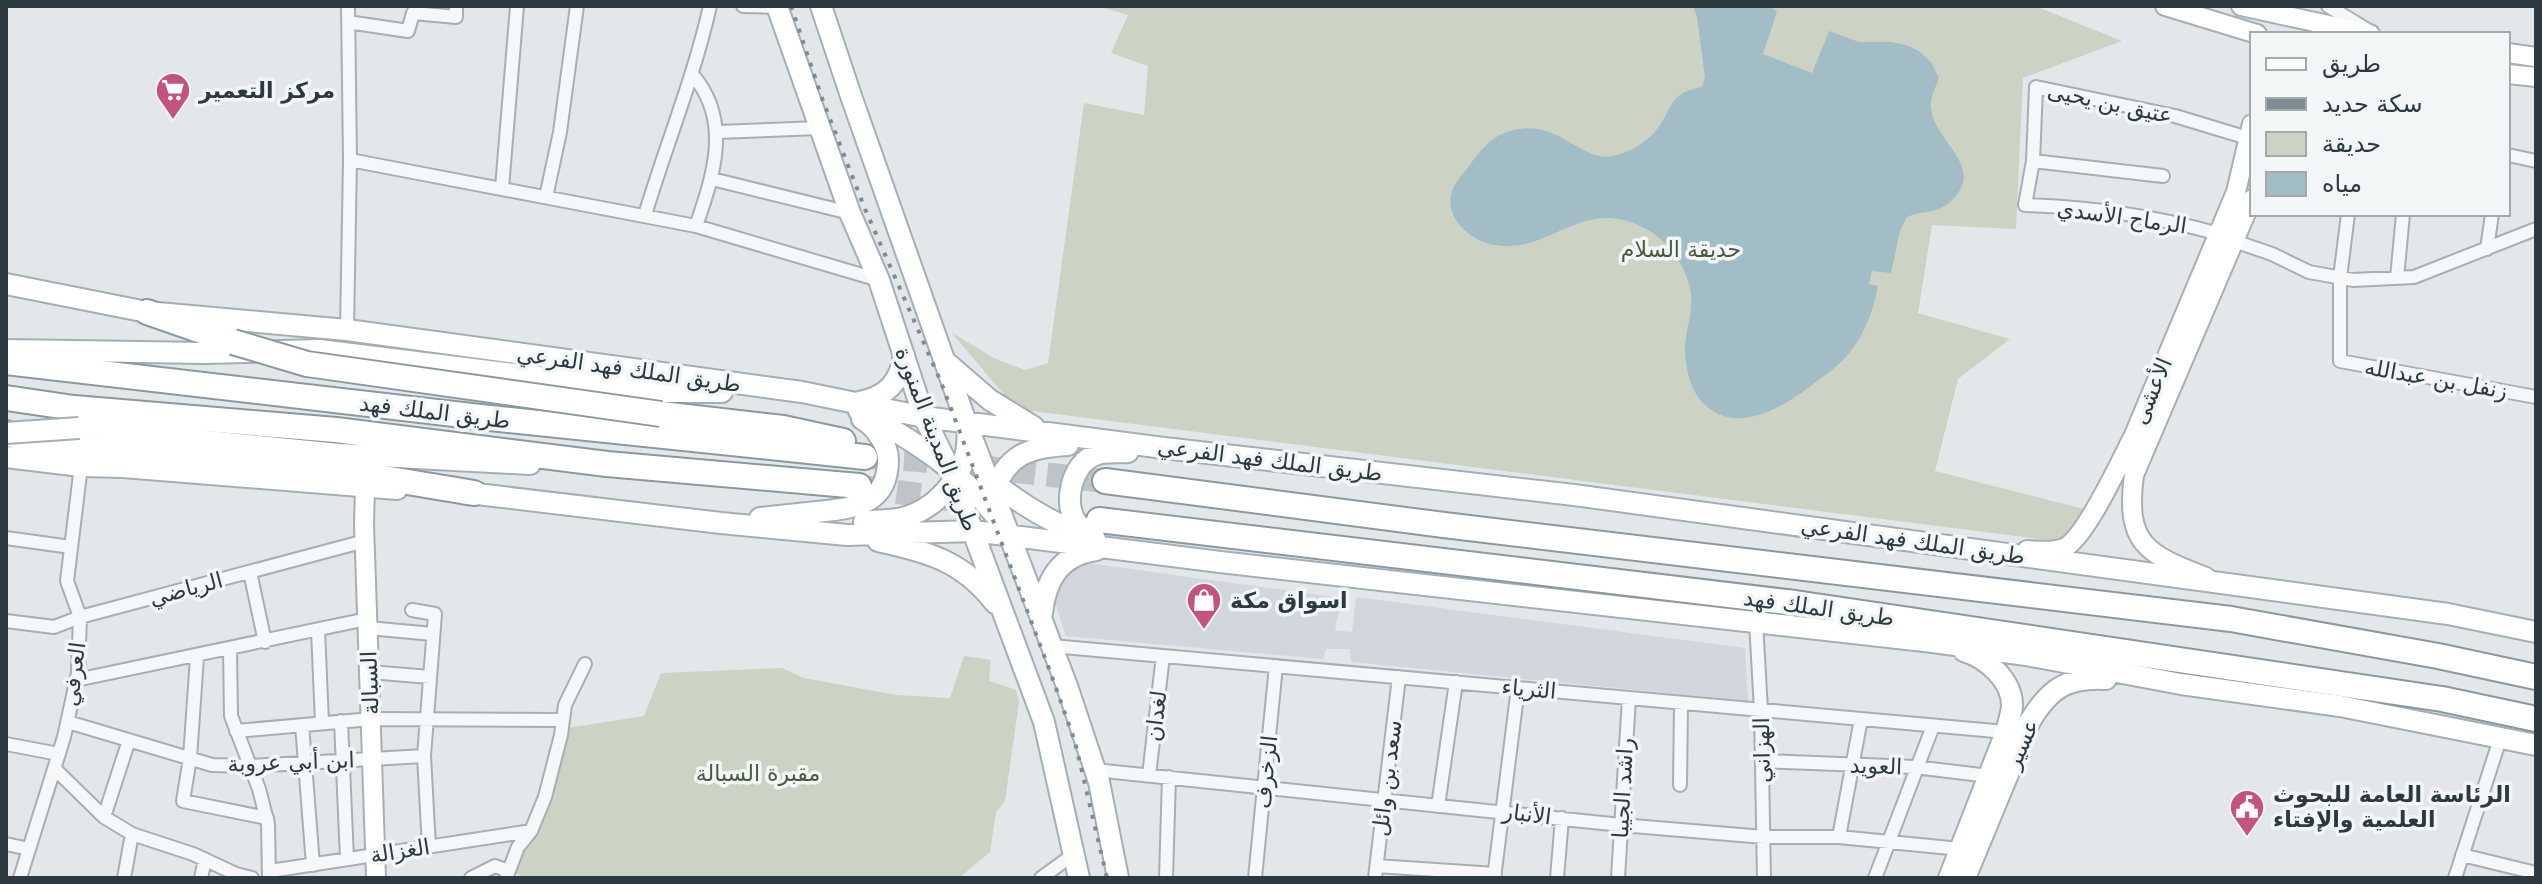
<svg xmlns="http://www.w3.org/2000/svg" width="2542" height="884" viewBox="0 0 2542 884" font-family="'DejaVu Sans','Noto Sans Arabic',sans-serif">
  <rect width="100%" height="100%" fill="#e3e7ea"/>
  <path fill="#d1d7dc" d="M1080 562 1342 598 1335 630 1352 632 1356 597 1745 648 1748 701 1351 662 1350 649H1326L1323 659 1066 636 1053 597 1055 583Z"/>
  <path fill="#ccd3c5" d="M1097 6H2035L2122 41 2023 78 2016 229 1932 225 1918 313 2010 339 1958 379 1935 471 2084 509 2063 542 1016 409 952 333 996 359 1025 370 1048 363 1084 103 1144 115 1148 66 1111 53 1128 15Z
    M964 656 991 660 989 681 1016 690 1019 702 1005 801 996 812 990 852 959 878H527L508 871 531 831 562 729 644 716 661 673 782 668 804 678 896 695 950 698Z"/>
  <path fill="#a2bdc6" d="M1693 6H1769L1777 12 1763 54 1812 73 1829 31 1859 42H1891L1906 45 1919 51 1931 62 1939 78C1936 87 1929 99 1931 109 1935 143 1989 168 1949 203 1938 213 1921 211 1907 217L1900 231 1891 273 1872 271 1869 284 1878 286C1871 321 1858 351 1828 373 1797 397 1743 440 1705 405 1690 391 1686 370 1685 350 1685 327 1696 308 1689 284 1681 257 1665 238 1640 226 1578 197 1548 258 1490 244 1467 238 1444 216 1452 191 1455 182 1463 174 1469 166 1479 152 1488 140 1504 133 1559 112 1580 167 1617 155 1633 150 1646 143 1657 129 1674 107 1668 93 1702 87L1705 77 1697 17Z"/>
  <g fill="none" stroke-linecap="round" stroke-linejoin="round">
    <path stroke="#bec4c8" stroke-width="24" stroke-dasharray="24 12" stroke-linecap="butt" d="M868 457 919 460 1105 481
      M861 487 956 500"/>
    <g stroke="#a8afb4" stroke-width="16">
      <path id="street" d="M743 6 777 7
        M2328 6 2366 29
        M348 22 408 31 413 13 456 17V6
        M692 74C732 120 714 174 696 226
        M718 132 819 128
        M2508 155 2536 161
        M350 160 696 226 879 280
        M2033 161 2163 176
        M712 179 850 213
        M502 188 517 6
        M546 197 560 132 577 6
        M2348 214 2340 278V361L2536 397
        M645 215C666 145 694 77 710 6
        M2219 234C2155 216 2091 207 2025 205L2033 161 2036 87 2175 116 2251 139
        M2234 241 2272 254 2309 272 2353 280 2414 277 2536 229
        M2487 249 2492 214
        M2397 278 2403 214
        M347 330 350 160 348 6
        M6 538 71 547
        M250 572 265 642
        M412 610 435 614 424 756 429 847
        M6 621 54 627 80 617 365 541
        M1756 622 1761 710 1764 878
        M368 628 433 634
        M318 630 322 723
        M1052 646 2006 732
        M230 650 231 716 259 789 268 824 269 878
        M197 657 190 758 183 801 267 818
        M370 672 430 677
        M76 680 367 619
        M341 721 347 859
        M68 722 212 765 249 766 424 756
        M302 725 313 865
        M236 731 371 719 563 720
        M6 744 59 754
        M1762 761 1915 767 1989 776
        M55 769 104 817 132 834 193 854 236 874 252 878
        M1095 770 1621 825 1764 837H1839L1960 849
        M1149 775 1163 656
        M1680 785 1681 703
        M1438 806 1456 682
        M104 817 129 740
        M1839 837 1861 719
        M6 844 29 849
        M2462 855 2536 873
        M1377 866 1495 874
        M270 871 531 831
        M20 878 64 737 78 673 80 617 67 581 81 466
        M124 878 132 834
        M201 878 205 859
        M471 878 495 866 508 871
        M506 878 518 847 531 831 545 797 561 735 565 705 585 664
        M1041 878 1074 854
        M1166 878 1169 777
        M1255 878 1276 666
        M1375 878 1399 677
        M1494 878 1518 688
        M1557 878 1562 818
        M1618 878 1629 698
        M1875 878 1933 726
        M2455 878 2501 736"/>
    </g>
    <g stroke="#a8afb4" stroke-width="22">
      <path id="secondary" d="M2165 6 2257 34
        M2241 6 2370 34
        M2508 53 2536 57
        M2508 74 2536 77
        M365 488 364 524 376 878
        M2027 550C2038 551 2053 552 2064 548 2086 538 2122 458 2134 435L2236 192 2252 124
        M2206 577C2146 554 2125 544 2134 475L2252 199"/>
    </g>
    <g stroke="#a3afb5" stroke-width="24">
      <path id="primary" d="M777 6 850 213 879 280 924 417 950 470 1044 722 1079 878
        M821 6 851 96 966 422 1067 686 1099 782 1118 878
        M6 284 147 312 347 330 802 392 924 417 1164 448 1574 495 2448 614 2536 632
        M6 350 205 353 319 350 661 392H722
        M947 363 990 400 1034 427
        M859 402C886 397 900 383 904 355
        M859 411C923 445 969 476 1011 536
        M79 428 339 454 530 464
        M6 457 81 466 123 467 397 489
        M991 480C1022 506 1057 526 1095 539
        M460 492 721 523 847 535 973 531 1220 562 1933 642 2026 655 2181 684 2340 706 2536 745
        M992 495C1006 455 1028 447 1068 445
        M760 518C779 516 798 514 817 512 852 508 888 506 888 460 888 445 875 426 862 419
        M864 522C877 520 891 521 903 518 940 508 972 468 967 430
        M1093 534C1089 531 1080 527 1077 523 1062 504 1072 463 1095 455 1104 451 1118 453 1128 452
        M878 541C928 552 963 561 995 603
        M1042 613C1046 579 1060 555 1096 550
        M1949 878 2006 732C2008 724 2011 715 2012 707 2013 680 1986 658 1964 651
        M1965 878 2030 721C2050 688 2067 677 2106 679"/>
    </g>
    <g stroke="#8c989f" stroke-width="28">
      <path id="highway" d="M147 312 233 342
        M6 362 480 417 865 457
        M6 398 74 408 336 430 607 464 859 486
        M661 414 783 428 843 441
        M6 433C78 460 144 450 218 456 304 464 389 479 474 493
        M1105 481 1444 525 2231 619 2438 656 2536 677
        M1099 520 1795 603 2442 699 2536 719"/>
    </g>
    <use href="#street" stroke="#f6f7f8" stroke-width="12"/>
    <use href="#secondary" stroke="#fff" stroke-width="18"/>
    <use href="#primary" stroke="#fff" stroke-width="20"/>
    <use href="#highway" stroke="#fff" stroke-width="24"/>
    <path stroke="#7e8b92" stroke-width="4" stroke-dasharray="4 8" stroke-linecap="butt" d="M791 6 823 101 865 209 941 382 1051 674 1075 742 1107 878"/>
    <g stroke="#a3afb5" stroke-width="24" stroke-linecap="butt">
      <path id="primary-bridge" d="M6 433 79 428"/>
    </g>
    <g stroke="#8c989f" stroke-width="28" stroke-linecap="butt">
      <path id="highway-bridge" d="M233 342 307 364 661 414"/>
    </g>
    <use href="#primary-bridge" stroke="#fff" stroke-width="20"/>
    <use href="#highway-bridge" stroke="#fff" stroke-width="24"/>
  </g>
  <defs>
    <g id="supermarket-pin" transform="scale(1.8)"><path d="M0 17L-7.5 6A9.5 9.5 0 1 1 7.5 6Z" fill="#c35480" stroke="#f3f6f7"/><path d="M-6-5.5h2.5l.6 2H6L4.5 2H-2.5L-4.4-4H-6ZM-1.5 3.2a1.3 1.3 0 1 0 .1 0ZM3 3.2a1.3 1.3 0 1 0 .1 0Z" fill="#fff"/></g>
    <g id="shop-pin" transform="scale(1.8)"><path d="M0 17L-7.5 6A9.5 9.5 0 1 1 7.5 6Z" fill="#c35480" stroke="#f3f6f7"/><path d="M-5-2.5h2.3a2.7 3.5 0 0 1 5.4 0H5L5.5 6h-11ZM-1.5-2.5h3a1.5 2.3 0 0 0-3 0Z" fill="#fff"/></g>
    <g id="civic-pin" transform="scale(1.8)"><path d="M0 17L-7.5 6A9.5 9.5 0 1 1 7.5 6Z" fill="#c35480" stroke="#f3f6f7"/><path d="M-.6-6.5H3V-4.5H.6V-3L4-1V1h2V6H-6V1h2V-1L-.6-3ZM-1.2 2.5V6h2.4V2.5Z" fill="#fff"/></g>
  </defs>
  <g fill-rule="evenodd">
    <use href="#supermarket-pin" x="173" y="90"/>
    <use href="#shop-pin" x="1204" y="600"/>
    <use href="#civic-pin" x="2247" y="807"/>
  </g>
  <g text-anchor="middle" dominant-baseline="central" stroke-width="7" stroke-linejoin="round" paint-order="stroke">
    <g font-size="22" font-weight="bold" fill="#2c3941" stroke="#f3f6f7" text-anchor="start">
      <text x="199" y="90">مركز التعمير</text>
      <text x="1230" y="600">اسواق مكة</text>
      <text x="2273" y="794">الرئاسة العامة للبحوث<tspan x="2273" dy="25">العلمية والإفتاء</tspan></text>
    </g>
    <g font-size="22" fill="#2c3941" stroke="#f3f6f7">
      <text transform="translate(2110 103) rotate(12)">عتيق بن يحيى</text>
      <text transform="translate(2122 217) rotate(8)">الرماح الأسدي</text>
      <text transform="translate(629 369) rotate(8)">طريق الملك فهد الفرعي</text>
      <text transform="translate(2436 379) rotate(10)">زنفل بن عبدالله</text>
      <text transform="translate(2152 391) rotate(-67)">الأعشى</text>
      <text transform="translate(435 412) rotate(7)">طريق الملك فهد</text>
      <text transform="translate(937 439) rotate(69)">طريق المدينة المنورة</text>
      <text transform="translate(1270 460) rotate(7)">طريق الملك فهد الفرعي</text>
      <text transform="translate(1913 541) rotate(8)">طريق الملك فهد الفرعي</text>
      <text transform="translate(186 589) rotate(-15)">الرياضي</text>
      <text transform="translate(1819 608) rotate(8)">طريق الملك فهد</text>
      <text transform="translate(74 674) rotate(-83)">العرفي</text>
      <text transform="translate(370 683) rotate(-92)">السبالة</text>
      <text transform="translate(1529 689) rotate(5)">الثرياء</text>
      <text transform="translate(1156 716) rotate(-83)">لغدان</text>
      <text transform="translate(2022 744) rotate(-66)">عسير</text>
      <text transform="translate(1762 750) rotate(-91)">الهزاني</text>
      <text transform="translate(291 762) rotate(-2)">ابن أبي عروبة</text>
      <text transform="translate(1876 766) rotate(2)">العويد</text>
      <text transform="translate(1266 772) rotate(-84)">الزخرف</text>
      <text transform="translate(1387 778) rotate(-83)">سعد بن وائل</text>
      <text transform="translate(1623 788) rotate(-87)">راشد الجيبا</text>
      <text transform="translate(1527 814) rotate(7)">الأنبار</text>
      <text transform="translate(400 851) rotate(-9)">الغزالة</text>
    </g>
    <g font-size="22" fill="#495b3b" stroke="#f3f6f7">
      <text x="1681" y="249">حديقة السلام</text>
      <text x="758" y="773">مقبرة السبالة</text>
    </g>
  </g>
  <rect width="2542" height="884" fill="none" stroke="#2c3941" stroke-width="16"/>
  <rect x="2250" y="32" width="260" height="184" fill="#f3f6f7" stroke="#a3aaae" stroke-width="2"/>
  <rect x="2266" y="58" width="40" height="12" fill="#ffffff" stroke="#a3aaae" stroke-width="2"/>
  <text x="2322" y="72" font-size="24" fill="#2c3941">طريق</text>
  <rect x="2266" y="98" width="40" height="12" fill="#7e8b92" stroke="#a3aaae" stroke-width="2"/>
  <text x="2322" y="112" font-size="24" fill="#2c3941">سكة حديد</text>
  <rect x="2266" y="132" width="40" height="24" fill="#ccd3c5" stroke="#a3aaae" stroke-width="2"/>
  <text x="2322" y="152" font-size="24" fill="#2c3941">حديقة</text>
  <rect x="2266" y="172" width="40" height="24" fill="#a2bdc6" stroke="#a3aaae" stroke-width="2"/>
  <text x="2322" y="192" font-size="24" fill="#2c3941">مياه</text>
</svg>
